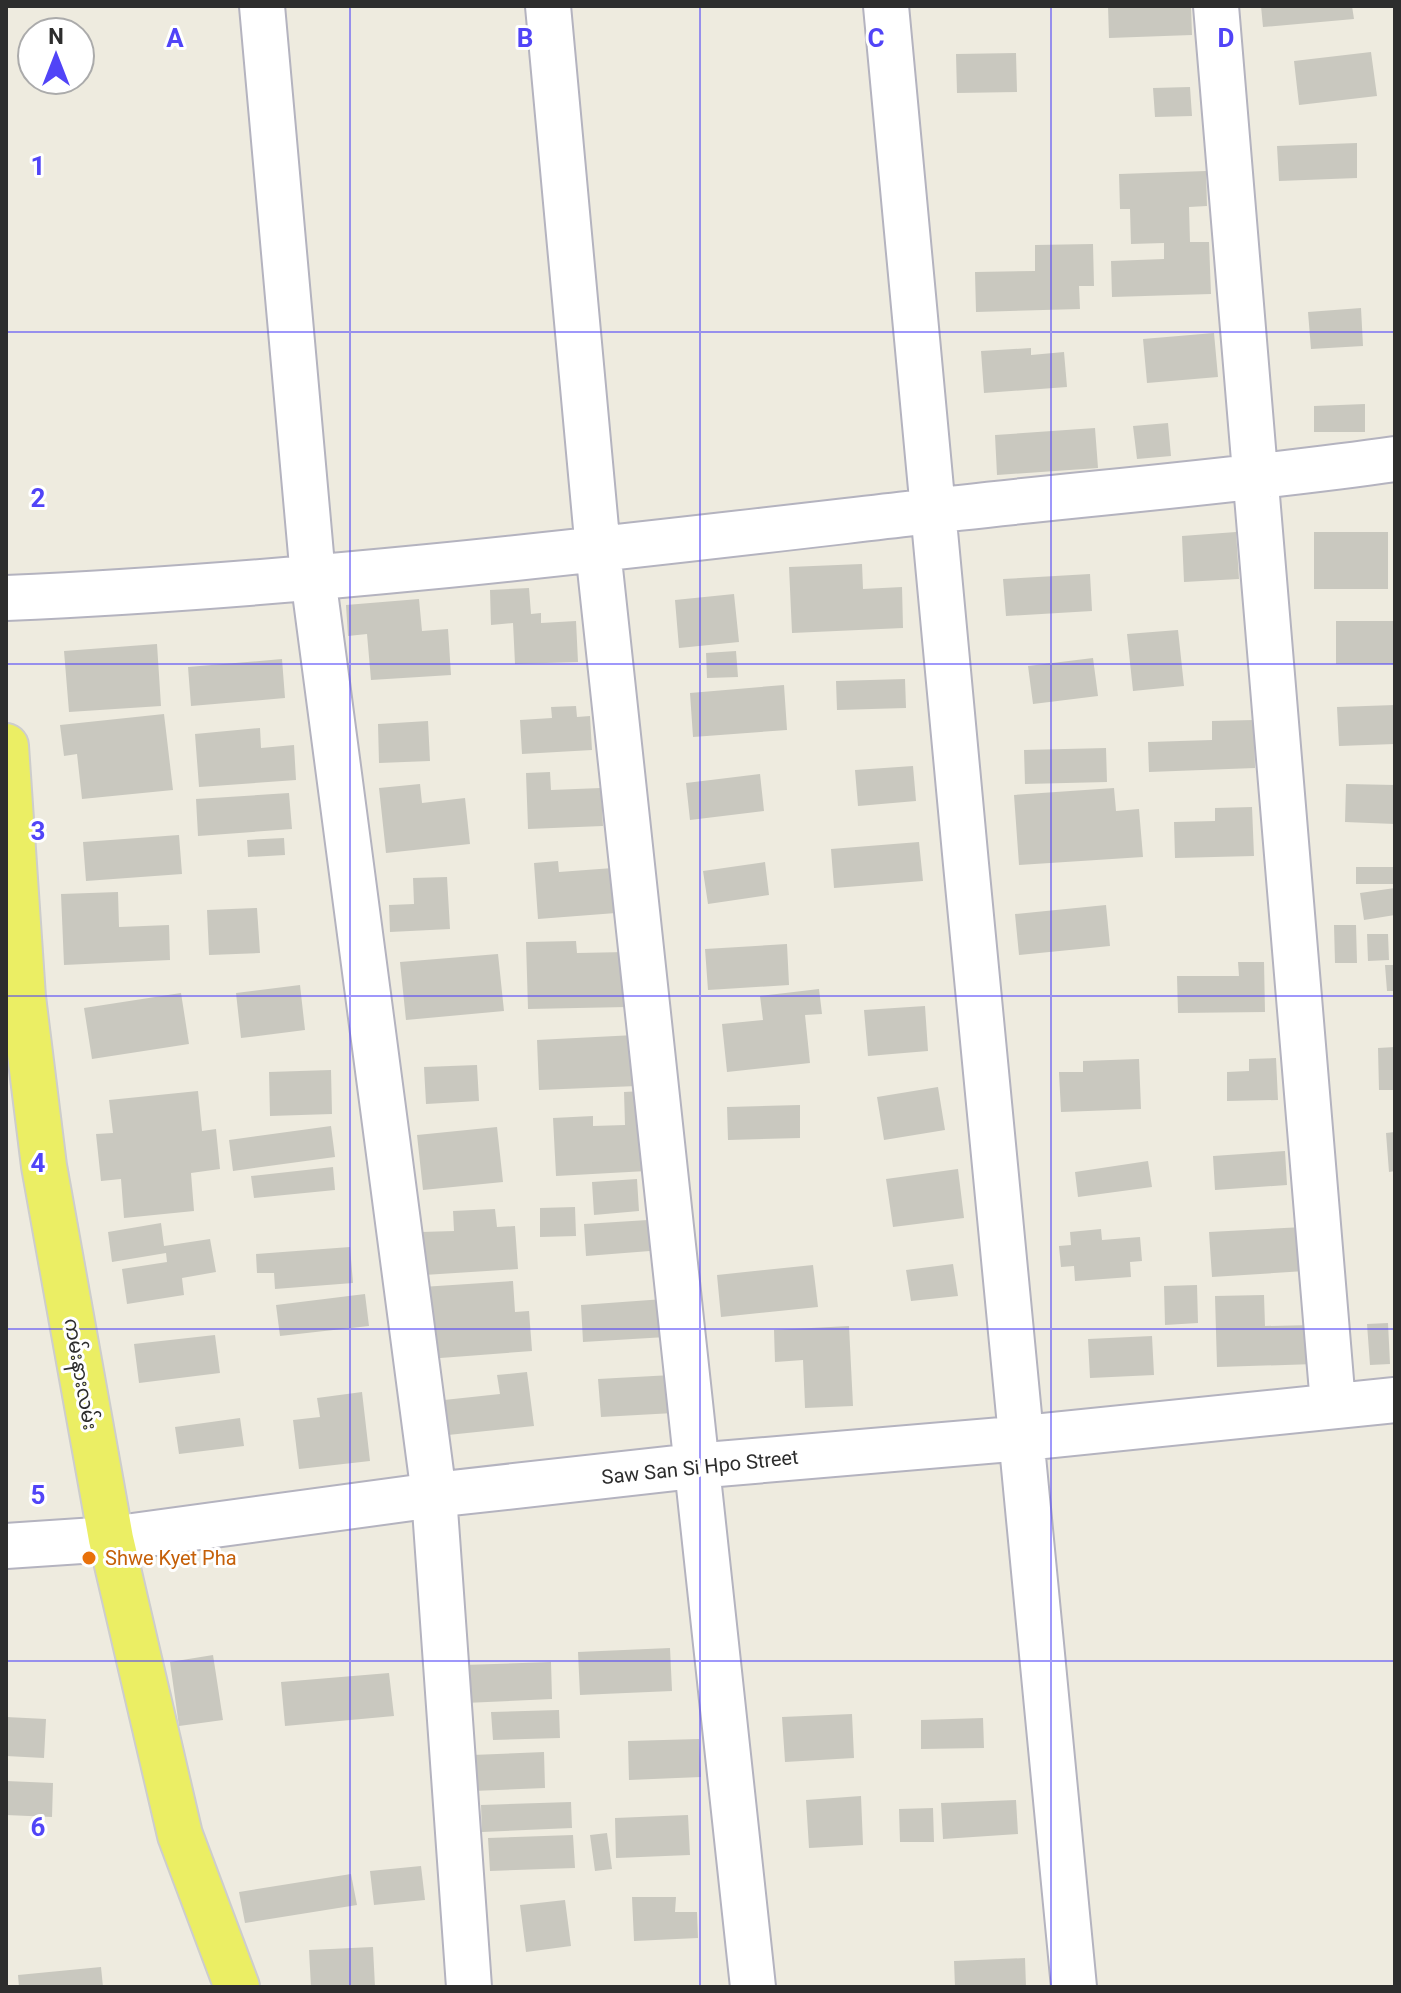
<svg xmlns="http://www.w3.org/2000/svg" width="1401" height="1993" viewBox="0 0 1401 1993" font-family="Roboto,'Noto Sans Myanmar',sans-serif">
  <rect width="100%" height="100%" fill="#eeebdf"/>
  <path fill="#c9c8bf" d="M1108 6H1191L1192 35 1109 38Z
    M1261 6H1352L1354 19 1263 27Z
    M1371 52 1377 96 1299 105 1294 61Z
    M1016 53 1017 92 957 93 956 54Z
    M1190 87 1192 116 1155 117 1153 88Z
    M1357 143V178L1279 181 1277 146Z
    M1206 171 1207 206 1189 207 1190 242H1209L1211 294 1112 297 1111 261 1164 259V243L1131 244 1130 209H1120L1119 174Z
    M1093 244 1094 286H1079L1080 309 976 312 975 272 1035 271V245Z
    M1361 308 1363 346 1311 349 1308 312Z
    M1214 333 1218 377 1147 383 1143 339Z
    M1031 348V355L1064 352 1067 387 984 393 981 351Z
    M1365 404V432H1314V406Z
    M1168 423 1171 456 1137 459 1133 426Z
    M1095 428 1098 468 997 475 995 435Z
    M1236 532 1239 579 1184 582 1182 536Z
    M1314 532H1388V589H1314Z
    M862 564 863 589 902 587 903 628 792 633 789 567Z
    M1090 574 1092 611 1006 616 1003 579Z
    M529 588 531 614 541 613V623L576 621 578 662 515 664 513 623 491 625 490 590Z
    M734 594 739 642 679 648 675 600Z
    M419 599 422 631 448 629 451 675 371 680 367 634 348 636 346 605Z
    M1336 621H1395V664H1336Z
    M1178 630 1184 686 1133 691 1127 634Z
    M157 644 161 706 69 712 64 651Z
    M736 651 738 677 707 678 706 653Z
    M1093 658 1098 696 1033 704 1028 666Z
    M282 659 285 698 191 706 188 667Z
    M905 679 906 708 837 710 836 681Z
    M784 685 787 730 693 737 690 693Z
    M1395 705V744L1339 746 1337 707Z
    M576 706 577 717 590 716 592 750 522 754 520 720 552 718 551 707Z
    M164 714 173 790 82 799 77 754 64 756 60 725Z
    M1254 720 1255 768 1149 772 1148 742 1212 740V721Z
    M428 721 430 761 379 763 378 724Z
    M260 728 261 748 294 745 296 780 199 787 195 734Z
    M1106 748 1107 782 1025 784 1024 750Z
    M913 766 916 801 858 806 855 770Z
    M550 772 551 790 601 788 603 826 528 829 526 773Z
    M760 774 764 811 690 820 686 783Z
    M420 784 422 803 465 798 470 844 386 853 379 788Z
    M1346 784 1395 785V824L1345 822Z
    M1114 788 1116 811 1139 809 1143 857 1019 865 1014 795Z
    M289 793 292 829 198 836 196 799Z
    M1252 807 1254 856 1175 858 1174 822 1215 821V808Z
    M179 835 182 874 86 881 83 842Z
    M284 838 285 855 248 857 247 840Z
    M919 842 923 881 834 888 831 849Z
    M558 861 559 872 613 868 616 913 538 919 534 863Z
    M765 862 769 895 708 904 703 871Z
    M1356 867H1395V884H1356Z
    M447 877 450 929 390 932 389 905 414 904 413 878Z
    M1395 888V915L1364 920 1360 893Z
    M118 892 119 927 169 925 170 960 64 965 61 894Z
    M1106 905 1110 946 1019 955 1015 914Z
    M257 908 260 953 209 955 207 910Z
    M1334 925H1356L1357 963H1335Z
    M1367 934H1388L1389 960 1368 961Z
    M576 941 577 953 626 952 627 1007 528 1009 526 942Z
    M787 944 789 985 708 990 705 949Z
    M498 954 504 1011 406 1020 400 962Z
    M1238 962H1264L1265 1012 1178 1013 1177 976H1239Z
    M1385 965H1395V991H1387Z
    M300 985 305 1030 241 1038 236 993Z
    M819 989 822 1014 805 1015 810 1063 727 1072 722 1024 763 1020 760 996Z
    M181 993 189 1044 92 1059 84 1008Z
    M925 1006 928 1051 868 1056 864 1010Z
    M635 1035 637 1086 539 1090 537 1040Z
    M1395 1047V1090H1379L1378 1048Z
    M1276 1058 1278 1100 1227 1101V1072L1249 1071V1059Z
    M1139 1059 1141 1109 1061 1112 1059 1072H1083V1061Z
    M477 1065 479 1101 426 1104 424 1067Z
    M331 1070 332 1114 270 1116 269 1072Z
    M938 1087 945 1130 884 1140 877 1097Z
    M198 1091 202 1131 216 1129 220 1169 191 1173 194 1211 124 1218 121 1179 101 1181 96 1134 113 1133 109 1100Z
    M643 1091 647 1171 556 1176 553 1118 593 1116V1126L625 1125 624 1092Z
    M800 1105V1138L728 1140 727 1107Z
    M331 1126 335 1157 233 1171 229 1140Z
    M497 1127 503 1182 423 1190 417 1135Z
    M1395 1132V1171L1389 1172 1386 1133Z
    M1285 1151 1287 1185 1215 1190 1213 1156Z
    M1148 1161 1152 1187 1078 1197 1075 1172Z
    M333 1167 335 1190 254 1198 251 1176Z
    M958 1169 964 1218 893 1227 886 1179Z
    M637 1179 639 1211 594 1215 592 1182Z
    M575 1207 576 1236 540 1237V1208Z
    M495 1209 497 1227 515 1226 518 1269 424 1275 421 1232 454 1231 453 1211Z
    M648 1220 650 1251 586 1256 584 1224Z
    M161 1223 164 1246 210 1239 216 1272 182 1278 184 1295 127 1304 122 1269 167 1262 166 1253 112 1262 108 1232Z
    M1303 1227 1305 1271 1212 1277 1209 1232Z
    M1101 1229 1102 1240 1140 1237 1142 1261 1130 1262 1131 1277 1075 1281 1074 1266 1061 1267 1059 1246 1071 1245 1070 1232Z
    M350 1247 353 1283 275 1289 274 1273H257L256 1254Z
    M953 1264 958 1296 911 1301 906 1270Z
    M813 1265 818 1307 721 1317 717 1275Z
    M513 1281 515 1312 529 1311 532 1351 427 1359 422 1287Z
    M1197 1285 1198 1323 1165 1325 1164 1286Z
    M365 1294 369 1326 280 1336 276 1305Z
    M1264 1295 1265 1326 1314 1325 1315 1364 1217 1367 1215 1296Z
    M664 1299 666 1337 583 1342 581 1305Z
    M1388 1323 1390 1364 1370 1365 1367 1324Z
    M849 1326 853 1406 805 1408 803 1360 775 1362 774 1330Z
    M215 1335 220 1373 139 1383 134 1344Z
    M1152 1336 1154 1375 1090 1378 1088 1339Z
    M527 1372 534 1426 448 1435 444 1400 500 1394 497 1375Z
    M672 1375 674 1413 601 1417 598 1379Z
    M362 1392 370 1461 299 1469 293 1420 320 1417 317 1398Z
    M240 1418 244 1446 179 1454 175 1427Z
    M670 1648 672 1691 580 1695 578 1652Z
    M213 1655 223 1720 179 1726 170 1662Z
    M551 1662 552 1699 465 1703 463 1665Z
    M389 1673 394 1716 285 1726 281 1682Z
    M559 1710 560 1738 493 1740 491 1712Z
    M852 1714 854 1758 785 1762 782 1717Z
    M6 1717 46 1719 44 1758 6 1756Z
    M983 1718 984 1748 921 1749V1720Z
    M699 1739 701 1777 629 1780 628 1741Z
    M544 1752 545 1788 473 1791 472 1755Z
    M6 1781 53 1783 52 1817 6 1815Z
    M861 1796 863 1845 809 1848 806 1800Z
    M1016 1800 1018 1834 943 1839 941 1803Z
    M571 1802 572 1828 482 1832 481 1805Z
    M933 1808 934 1842H900L899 1809Z
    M688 1815 690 1855 616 1858 615 1818Z
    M607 1833 612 1869 595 1871 590 1835Z
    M573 1835 575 1868 490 1871 488 1838Z
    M421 1866 425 1900 374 1905 370 1871Z
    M351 1874 357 1905 245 1923 239 1892Z
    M632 1897H676L675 1912H697L698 1938 634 1941Z
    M565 1900 571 1946 526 1952 520 1905Z
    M373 1947 375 1987H311L309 1950Z
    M1025 1958 1026 1987H955L954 1961Z
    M101 1967 103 1987H19L18 1975Z"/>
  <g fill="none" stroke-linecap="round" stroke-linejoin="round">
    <g stroke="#b4b3bf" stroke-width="48">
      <path id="minor" d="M262 6 313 577 434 1495 469 1987
        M548 6 598 550 753 1987
        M886 6C944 667 1013 1326 1074 1987
        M1216 6 1333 1404
        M6 598C310 585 612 548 914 513 1074 494 1235 482 1395 459
        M6 1546 111 1539 434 1495 694 1466 1024 1438 1395 1400"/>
    </g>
    <g stroke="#cdcdcd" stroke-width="48">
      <path id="primary" d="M6 746 23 997 44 1166 111 1539 180 1835 237 1987"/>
    </g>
    <use href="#minor" stroke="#fff" stroke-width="44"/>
    <use href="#primary" stroke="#ebee64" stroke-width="44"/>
  </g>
  <path fill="none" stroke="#5144f7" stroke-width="2" stroke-opacity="0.55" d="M350 6V1987M700 6V1987M1051 6V1987M6 332H1395M6 664H1395M6 996H1395M6 1329H1395M6 1661H1395"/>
  <circle fill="#e8710a" stroke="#fff" stroke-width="3" cx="89" cy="1558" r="8"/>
  <g text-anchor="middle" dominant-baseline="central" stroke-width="6" stroke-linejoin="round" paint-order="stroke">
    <g font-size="20" fill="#2d2d2d" stroke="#fff">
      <text transform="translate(81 1374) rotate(80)">ကမ်းနားလမ်း</text>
      <text transform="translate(700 1467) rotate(-6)">Saw San Si Hpo Street</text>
    </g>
    <g font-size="20" fill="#c56008" stroke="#fff" text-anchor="start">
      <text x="105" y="1558">Shwe Kyet Pha</text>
    </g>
  </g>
  <g font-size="26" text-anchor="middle" font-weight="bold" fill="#5144f7" stroke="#fff" stroke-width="6" stroke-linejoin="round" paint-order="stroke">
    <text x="175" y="47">A</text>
    <text x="525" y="47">B</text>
    <text x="876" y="47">C</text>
    <text x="1226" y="47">D</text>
    <text x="38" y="175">1</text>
    <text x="38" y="507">2</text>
    <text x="38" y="840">3</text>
    <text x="38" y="1172">4</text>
    <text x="38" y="1504">5</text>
    <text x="38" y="1836">6</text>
  </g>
  <rect width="1401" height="1993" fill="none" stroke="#2d2d2d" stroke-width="16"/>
  <g transform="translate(56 56)"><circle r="38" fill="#ffffff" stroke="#ababab" stroke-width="2"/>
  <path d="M0-6L14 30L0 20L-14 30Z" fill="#5144f7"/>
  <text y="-12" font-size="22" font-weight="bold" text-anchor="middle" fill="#2d2d2d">N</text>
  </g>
</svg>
